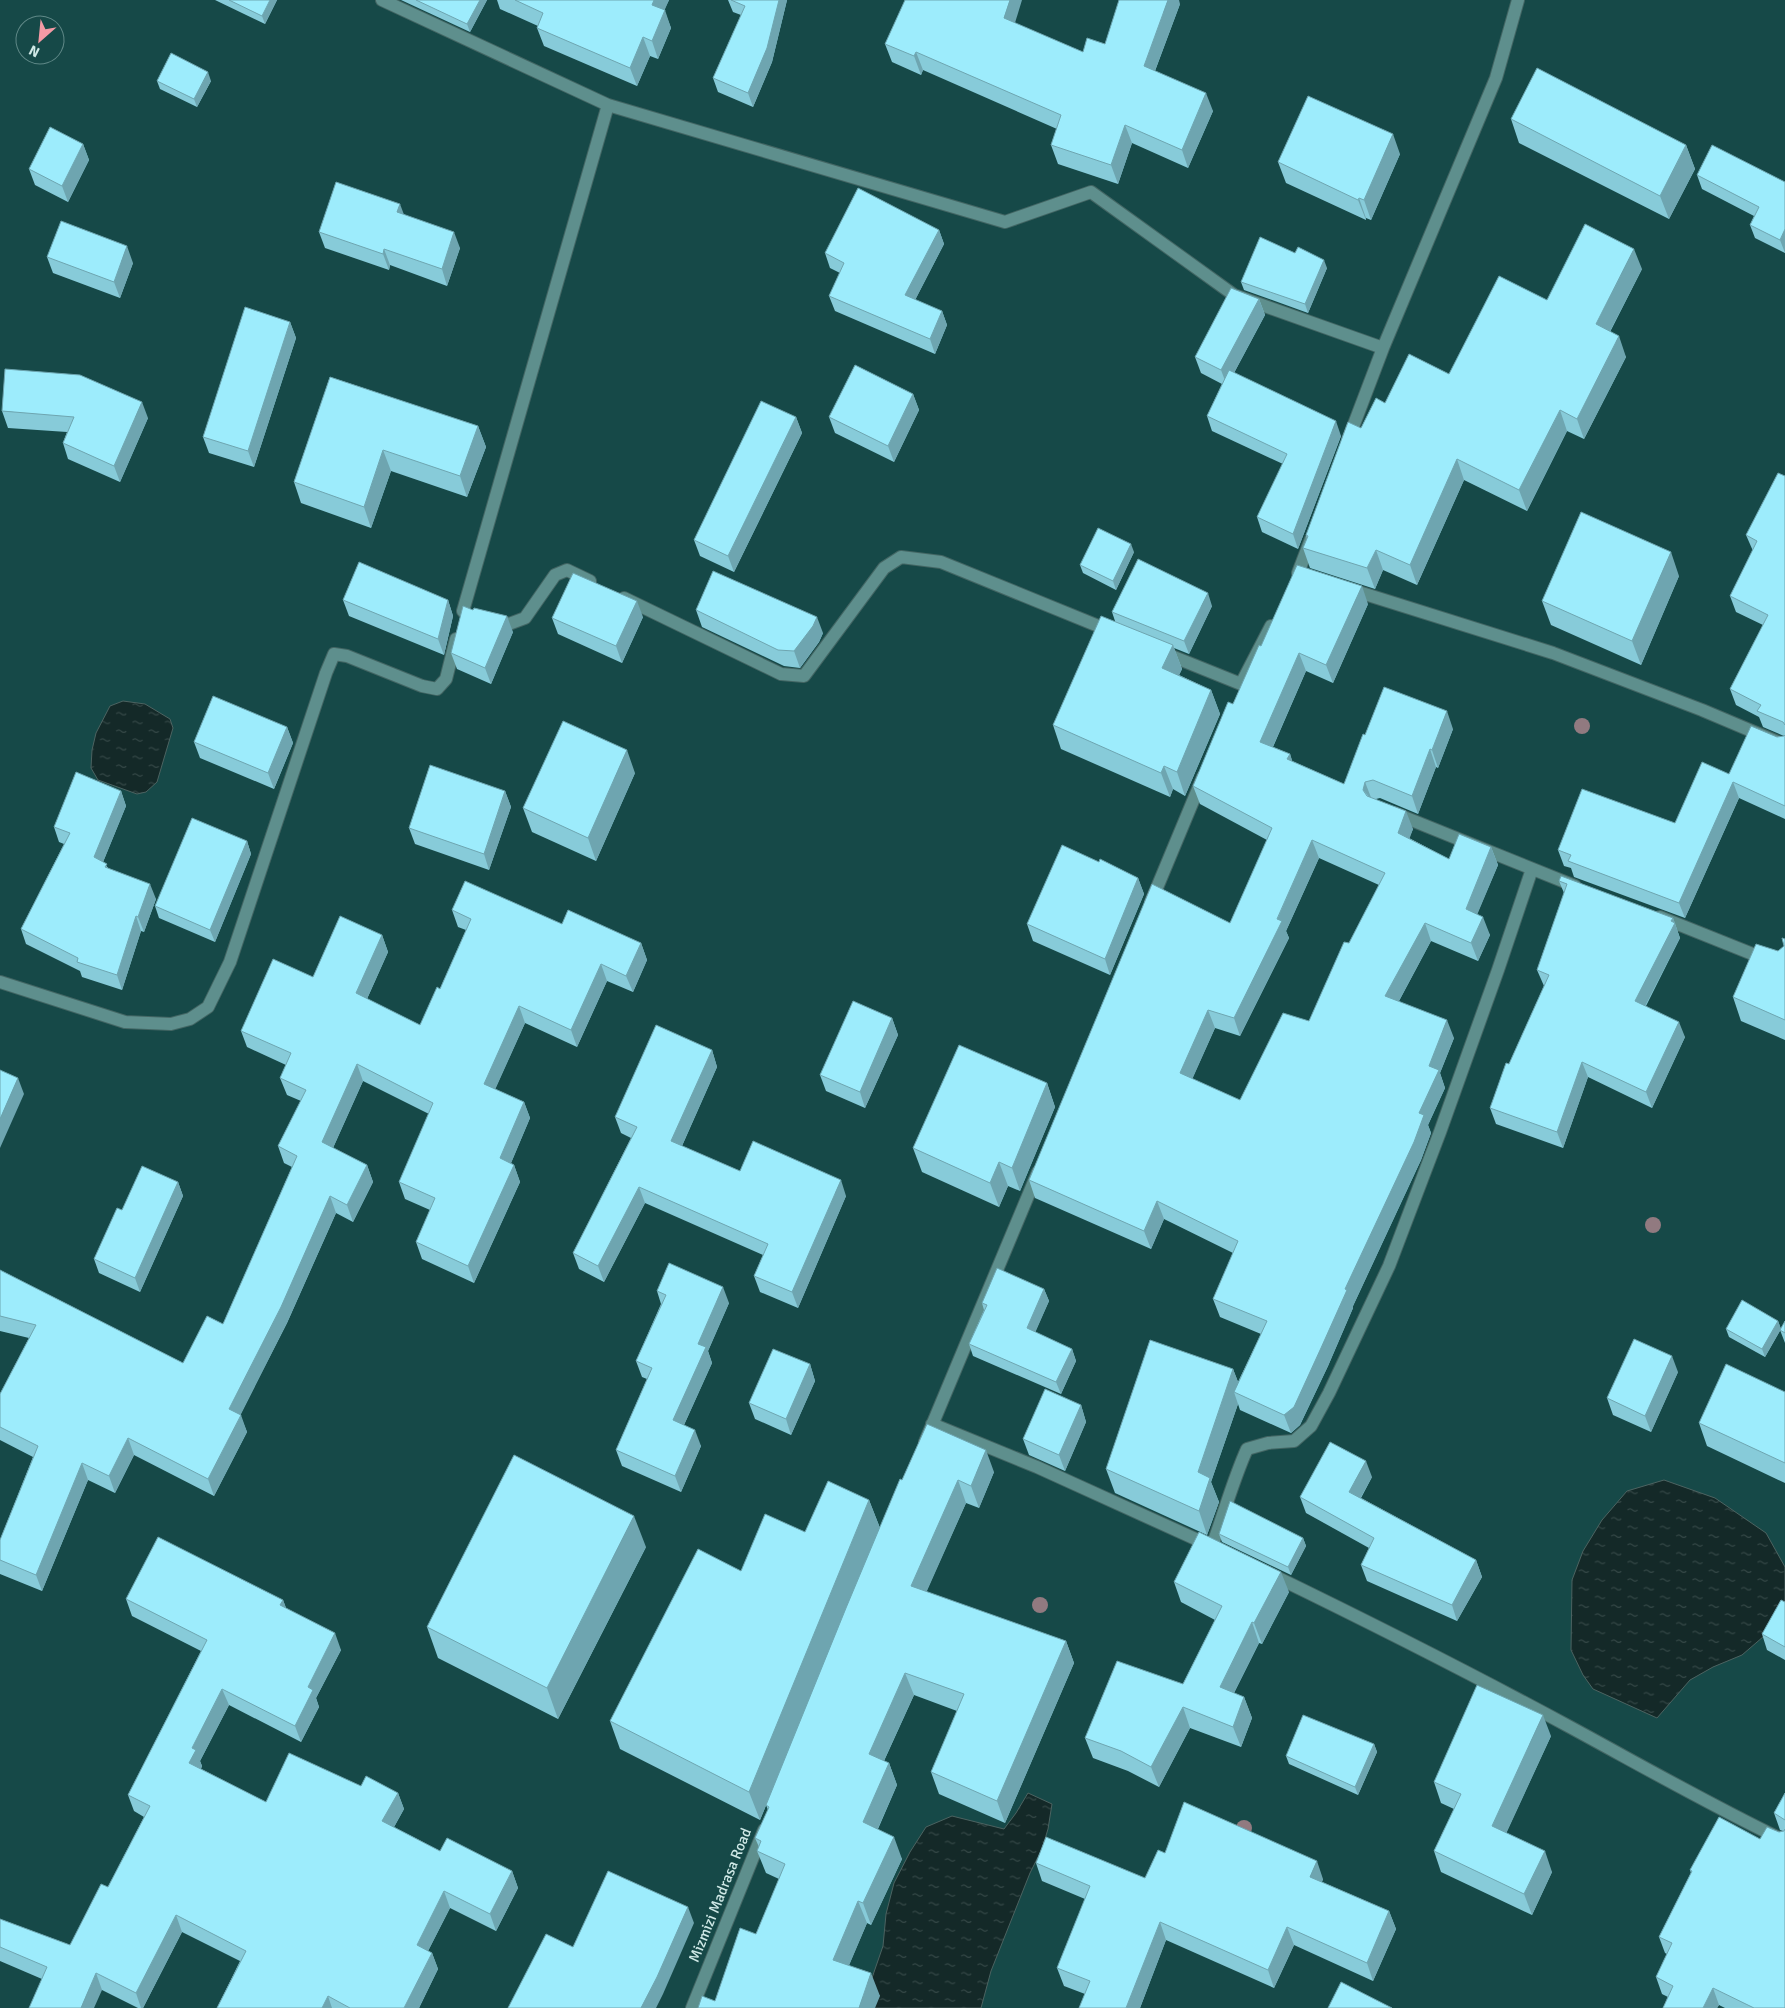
<svg xmlns="http://www.w3.org/2000/svg" width="1785" height="2008" viewBox="0 0 1785 2008" font-family="Signika,sans-serif">
  <defs>
    <pattern id="water-ripples" width="26" height="14" patternUnits="userSpaceOnUse" patternTransform="scale(1.25)"><rect width="26" height="14" fill="#142928"/><path d="M2 4q2-2 4 0t4 0M15 11q2-2 4 0t4 0" fill="none" stroke="#354847"/></pattern>
  </defs>
  <rect width="100%" height="100%" fill="#164948"/>
  <path fill="url(#water-ripples)" stroke="#4c6361" d="M123 701 145 704 170 719 173 728 157 782 146 792 137 794 98 780 91 768 92 750 96 733 110 706Z
    M1664 1480 1715 1498 1766 1533 1785 1567V1605L1771 1630 1742 1655 1713 1667 1690 1680 1657 1718 1593 1689 1583 1675 1571 1650 1572 1580 1583 1551 1602 1520 1627 1491Z
    M1028 1793 1052 1804 1048 1829 1042 1849 1030 1873 991 1971 981 2008H866L864 2001 883 1946 886 1914 894 1883 910 1852 926 1827 952 1816 1004 1829 1016 1813Z"/>
  <g fill="none" stroke-linecap="round" stroke-linejoin="round">
    <g stroke="#436664" stroke-width="14">
      <path id="minor" d="M382 0 608 105 1005 222 1091 192 1234 295 1383 348
        M1348 440 1383 348 1496 78 1518 0
        M1298 573 1311 539
        M1349 589 1553 653 1702 710 1785 745
        M624 598 781 674 804 676 884 568 901 557 941 562 1113 632
        M463 611 608 105
        M495 620 509 624 525 618 555 575 567 570 590 581
        M1164 653 1241 684 1271 626
        M1394 813 1575 886
        M1151 902 1203 777
        M1660 917 1785 967
        M0 982 125 1022 171 1024 190 1019 208 1007 230 962 326 673 334 654 347 656 422 686 437 689 446 679 456 639
        M932 1424 1037 1467 1211 1546
        M925 1442 1038 1172
        M1212 1546C1224 1514 1233 1480 1247 1449L1268 1443 1294 1441 1311 1426 1329 1393 1389 1266 1440 1132 1498 970 1532 869
        M1270 1574C1371 1623 1472 1674 1570 1727 1642 1766 1712 1806 1785 1841
        M692 2008 764 1830"/>
    </g>
    <use href="#minor" stroke="#5e8f8d" stroke-width="12"/>
  </g>
  <g fill="#917a80">
    <circle cx="1582" cy="726" r="8"/>
    <circle cx="1653" cy="1225" r="8"/>
    <circle cx="1040" cy="1605" r="8"/>
    <circle cx="1244" cy="1828" r="8"/>
  </g>
  <path fill="#87cbd9" fill-rule="evenodd" d="M215 0H277L265 24Z
    M401 0H487L470 32Z
    M497 0H669L664 10 671 28 658 59 650 56 637 86 544 46 537 28 538 26 500 9Z
    M728 0H787L772 62 753 107 718 92 713 78 741 15 733 12Z
    M1180 4 1155 71 1213 111 1188 168 1132 143 1118 184 1058 164 1051 145 1057 129 923 70 921 75 892 62 885 44 1015 23 1083 52 1105 44Z
    M157 81H211L197 107 160 89Z
    M1511 119 1686 145 1695 169 1669 219 1519 143Z
    M83 144 89 160 68 202 35 185 29 169Z
    M1400 154 1371 220 1366 218V220L1286 183 1278 162Z
    M1697 175 1785 182V253L1755 238 1750 225 1754 216 1702 189Z
    M403 214 460 248 447 286 390 265 389 270 325 248 319 232Z
    M939 230 944 244 915 300 942 311 947 325 935 354 835 311 829 296 840 273 830 268 825 253Z
    M47 257 133 263 120 298 53 273Z
    M1327 268 1308 313 1244 290 1241 282Z
    M1642 269 1610 332 1626 357 1584 439 1567 431 1527 511 1464 480 1417 585 1383 570 1375 589 1310 568 1303 548 1307 539 1306 535 1361 428 1385 403 1449 374 1547 300Z
    M1259 299 1265 315 1234 373 1341 436 1298 549 1262 532 1257 517 1283 464 1212 431 1207 416 1222 384 1201 373 1195 357Z
    M290 322 296 338 254 467 209 453 203 437Z
    M330 377 478 426 486 447 467 497 391 471 371 528 301 503 294 482Z
    M913 394 919 410 894 462 835 433 829 417Z
    M2 411 148 418 120 482 68 459 63 443 67 432 8 428Z
    M796 417 802 433 734 572 700 556 694 540Z
    M1785 476V819L1739 798 1685 918 1574 877 1571 868 1564 866 1558 850 1675 823 1729 774 1777 737 1784 736 1763 727 1759 717 1736 705 1730 689 1763 625 1736 612 1730 596 1753 551 1746 535Z
    M1134 552 1116 590 1083 573 1080 565Z
    M1679 576 1641 665 1551 625 1542 601Z
    M343 600H448L453 616 444 655 349 616Z
    M1368 604 1333 683 1306 671 1273 747 1290 754 1292 761 1344 784 1365 735 1453 729 1438 768 1436 767 1418 814 1380 798 1376 799 1413 829 1409 838 1449 859 1491 847 1498 865 1477 914 1490 935 1478 961 1431 941 1399 1001 1454 1038 1440 1073 1445 1088 1428 1125 1431 1133 1421 1160 1353 1306V1308L1328 1366 1300 1425 1291 1433 1240 1410 1238 1404 1211 1482 1219 1502 1207 1535 1115 1493 1106 1469 1233 1369 1238 1382 1261 1334 1220 1317 1213 1299 1233 1253 1164 1219 1151 1249 1035 1198 1029 1180 1230 923 1267 840 1200 804 1193 786 1261 646ZM1319 858 1379 885 1309 1021 1240 1100 1192 1079 1215 1028 1240 1036 1289 938 1286 931Z
    M1212 606 1189 654 1174 648 1182 669 1179 675 1211 690 1220 714 1185 796 1173 789 1170 797 1061 749 1053 725 1115 621 1112 612Z
    M473 610 513 632 491 684 457 669 451 653Z
    M696 610 823 633 819 642 800 668 784 666 702 627Z
    M643 617 622 663 558 634 552 618Z
    M287 727 293 743 274 789 200 758 194 742Z
    M635 773 596 861 532 832 523 808Z
    M121 791 126 806 103 862 109 869 156 899 144 932 141 931 122 990 82 977 80 971 26 944 21 929 64 844 59 842 54 827Z
    M505 791 511 807 489 870 415 844 409 828Z
    M247 841 251 854 215 942 159 918 155 906Z
    M1099 862 1138 878 1144 894 1110 975 1033 941 1027 924Z
    M1559 881 1673 918 1680 938 1646 1006 1685 1037 1652 1108 1588 1077 1563 1148 1496 1124 1490 1108 1509 1064 1544 986 1537 970 1564 893Z
    M452 910 562 924 641 943 647 960 633 992 607 981 577 1047 525 1023 495 1089 524 1102 530 1118 511 1163 514 1165 520 1182 474 1283 422 1259 416 1242 430 1210 405 1199 399 1182 429 1114 363 1081 333 1148 367 1165 373 1182 353 1222 336 1213 287 1323 240 1415 247 1432 214 1496 134 1455 115 1493 88 1480 42 1591 0 1574V1540L33 1457 0 1440V1394L29 1338 0 1331V1270L183 1363 223 1324 292 1167 284 1163 278 1146 301 1101 287 1095 280 1078 286 1065 247 1047 241 1031 313 977 382 935 388 952 367 999 420 1025 440 989 466 930 458 927Z
    M1785 939V1040L1741 1021 1733 997 1784 946Z
    M892 1018 898 1035 865 1108 826 1091 820 1075Z
    M712 1050 717 1067 682 1146 740 1171 846 1196 798 1308 760 1292 754 1276 763 1255 645 1203 604 1282 579 1269 573 1253 631 1138 621 1133 615 1117Z
    M1047 1083 1055 1107 1020 1191 1008 1186 999 1207 922 1172 913 1148Z
    M178 1182 183 1196 140 1292 99 1273 94 1259 122 1210Z
    M1044 1289 1049 1301 1035 1332 1072 1349 1076 1361 1061 1394 973 1356 969 1344 984 1310 982 1303Z
    M657 1291 729 1303 708 1351 712 1363 684 1425 701 1446 681 1492 622 1466 616 1450 647 1379 642 1377 636 1361 661 1304Z
    M1778 1321 1781 1329 1765 1357 1729 1337 1726 1329Z
    M1785 1321V1343L1780 1330Z
    M810 1364 815 1381 791 1435 755 1419 749 1403Z
    M1678 1372 1651 1432 1613 1415 1607 1398Z
    M1785 1392V1483L1707 1446 1699 1423Z
    M1081 1405 1086 1422 1065 1471 1029 1455 1023 1439Z
    M994 1472 979 1508 966 1503 926 1592 1066 1641 1074 1663 1005 1823 939 1794 931 1772 957 1711 914 1695 884 1761 889 1763 897 1785 878 1829 902 1859 871 1925 867 1923 849 1965 880 1996 715 2001 756 1934 779 1879 766 1873 757 1851 759 1847 755 1838 768 1810 766 1805 799 1725 760 1820 620 1749 610 1721 741 1571 805 1532 869 1500 880 1528 902 1480Z
    M1372 1477 1361 1498 1476 1560 1482 1577 1457 1621 1367 1581 1361 1565 1369 1548 1306 1513 1300 1497Z
    M1219 1534 1303 1538 1306 1546 1291 1575 1222 1542Z
    M646 1547 558 1719 438 1658 427 1627Z
    M1174 1582 1289 1592 1262 1644 1259 1643 1234 1693 1244 1697 1252 1718 1241 1747 1190 1728 1159 1787 1128 1771 1093 1758 1085 1738 1183 1684 1215 1620 1181 1602Z
    M126 1599 283 1600 286 1608 341 1650 316 1698 319 1707 301 1742 229 1705 200 1761 202 1766 201 1769 266 1802 361 1786 398 1793 404 1809 394 1827 440 1851 512 1871 518 1888 496 1931 450 1908 428 1951 432 1953 438 1969 419 2008H217L240 1961 182 1932 143 2008H138L102 1990 42 1979 0 1961V1919L70 1945 108 1887 144 1817 134 1811 128 1795 201 1651 132 1616Z
    M1785 1602V1660L1767 1650 1762 1634Z
    M1551 1736 1506 1833 1552 1872 1532 1915 1441 1872 1434 1851 1454 1809 1441 1803 1434 1782Z
    M1374 1744 1377 1752 1358 1795 1289 1764 1286 1756Z
    M1785 1793V2008H1725L1719 2005 1717 2008H1663L1668 1997 1662 1994 1656 1977 1667 1954 1665 1953 1659 1937 1691 1873 1690 1870 1760 1839 1783 1831 1780 1830 1774 1813Z
    M1165 1853 1323 1879 1322 1882 1389 1911 1396 1929 1373 1981 1294 1945 1274 1988 1166 1940 1140 2008H1079L1085 1994 1064 1986 1057 1968 1085 1899 1042 1881 1036 1863 1145 1878Z"/>
  <path fill="#6ea5b0" d="M270 0H277L265 24 262 16Z
    M480 0H487L470 32 467 24Z
    M654 0H669L659 23 652 5Z
    M779 0H787L772 62 753 107 748 93Z
    M1010 0H1022L1011 36 1004 18Z
    M1168 0H1179L1180 4 1150 84 1144 66Z
    M665 10 671 28 658 59 652 41Z
    M643 37 650 56 637 86 630 68Z
    M916 52 923 70 921 75 914 56Z
    M208 72 211 81 197 107 194 99Z
    M1206 93 1213 111 1188 168 1182 150Z
    M1125 125 1132 143 1118 184 1111 165Z
    M1393 134 1400 154 1371 220 1364 200Z
    M83 144 89 160 68 202 62 186Z
    M1686 145 1695 169 1669 219 1660 196Z
    M1359 198 1366 218V220L1358 200Z
    M400 204 406 220 397 212Z
    M1785 229V253L1780 240Z
    M939 230 944 244 910 310 905 295Z
    M454 232 460 248 447 286 442 269Z
    M127 246 133 263 120 298 114 282Z
    M384 249 390 265 389 270 383 254Z
    M1634 249 1642 269 1603 345 1596 324Z
    M1324 260 1327 268 1308 313 1305 304Z
    M1259 299 1265 315 1227 386 1221 370Z
    M942 311 947 325 935 354 930 339Z
    M290 322 296 338 254 467 248 451Z
    M1619 336 1626 357 1584 439 1577 419Z
    M913 394 919 410 894 462 888 446Z
    M142 402 148 418 120 482 114 466Z
    M1560 410 1567 431 1527 511 1519 490Z
    M796 417 802 433 734 572 728 556Z
    M1336 421 1341 436 1298 549 1293 534Z
    M478 426 486 447 467 497 460 476Z
    M383 450 391 471 371 528 364 507Z
    M1457 459 1464 480 1417 585 1410 565Z
    M1131 544 1134 552 1116 590 1113 581Z
    M1376 550 1383 570 1375 589 1367 568Z
    M1671 552 1679 576 1641 665 1632 641Z
    M1362 586 1368 604 1333 683 1326 665Z
    M1208 593 1212 606 1189 654 1184 641Z
    M448 600 453 616 444 655 438 639Z
    M637 601 643 617 622 663 616 646Z
    M507 616 513 632 491 684 485 668Z
    M817 617 823 633 819 642 800 668 794 651Z
    M1173 645 1182 669 1171 692 1162 668Z
    M1299 653 1306 671 1267 760 1260 742Z
    M1211 690 1220 714 1185 796 1177 772Z
    M1447 711 1453 729 1438 768 1432 750Z
    M287 727 293 743 274 789 268 773Z
    M1430 749 1436 767 1418 814 1412 796Z
    M627 750 635 773 596 861 588 838Z
    M1290 754 1296 772 1287 759Z
    M1164 766 1173 789 1170 797 1161 773Z
    M1365 782 1372 800 1363 790Z
    M1733 782 1739 798 1685 918 1679 903Z
    M121 791 126 806 99 872 94 857Z
    M505 791 511 807 489 870 484 854Z
    M1406 811 1413 829 1405 851 1398 833Z
    M1312 840 1319 858 1286 931 1289 938 1240 1036 1234 1018Z
    M247 841 251 854 215 942 210 930Z
    M1491 847 1498 865 1472 927 1466 909Z
    M1138 878 1144 894 1110 975 1105 959Z
    M150 884 156 899 144 932 138 917Z
    M136 916 141 931 122 990 117 975Z
    M1483 917 1490 935 1478 961 1471 943Z
    M1673 918 1680 938 1640 1016 1635 1001Z
    M1425 923 1431 941 1392 1014 1385 996Z
    M382 935 388 952 362 1010 356 993Z
    M641 943 647 960 633 992 626 976Z
    M601 964 607 981 577 1047 571 1030Z
    M519 1006 525 1023 490 1101 484 1084Z
    M1208 1010 1215 1028 1187 1091 1180 1073Z
    M892 1018 898 1035 865 1108 860 1092Z
    M1447 1020 1454 1038 1440 1073 1445 1088 1428 1125 1431 1133 1421 1160 1353 1306V1308L1328 1366 1300 1425 1291 1433 1284 1415 1345 1289 1419 1113 1429 1066Z
    M1679 1022 1685 1037 1652 1108 1646 1092Z
    M712 1050 717 1067 677 1157 671 1141Z
    M1582 1062 1588 1077 1563 1148 1557 1132Z
    M357 1064 363 1081 328 1159 322 1142Z
    M18 1078 24 1094 0 1148V1119Z
    M1047 1083 1055 1107 1020 1191 1012 1168Z
    M524 1102 530 1118 506 1175 500 1158Z
    M999 1162 1008 1186 999 1207 990 1183Z
    M367 1165 373 1182 353 1222 347 1205Z
    M514 1165 520 1182 474 1283 468 1266Z
    M841 1180 846 1196 798 1308 792 1292Z
    M178 1182 183 1196 140 1292 135 1278Z
    M639 1187 645 1203 604 1282 598 1266Z
    M330 1196 336 1213 287 1323 235 1426 229 1409Z
    M1157 1201 1164 1219 1151 1249 1144 1231Z
    M723 1287 729 1303 708 1351 712 1363 679 1436 673 1420 698 1344Z
    M1044 1289 1049 1301 1032 1340 1027 1328Z
    M1778 1321 1781 1329 1765 1357 1762 1349Z
    M1072 1349 1076 1361 1061 1394 1056 1382Z
    M1672 1356 1678 1372 1651 1432 1645 1416Z
    M810 1364 815 1381 791 1435 786 1419Z
    M1233 1369 1242 1392H1234L1238 1404 1211 1482 1219 1502 1207 1535 1199 1511 1198 1472Z
    M1081 1405 1086 1422 1065 1471 1059 1455Z
    M241 1415 247 1432 214 1496 208 1479Z
    M695 1430 701 1446 681 1492 675 1476Z
    M128 1438 134 1455 115 1493 109 1476Z
    M986 1450 994 1472 979 1508 971 1486Z
    M1366 1461 1372 1477 1355 1508 1349 1492Z
    M82 1463 88 1480 42 1591 36 1575Z
    M958 1480 966 1503 919 1609 911 1586Z
    M869 1500 880 1528 760 1820 749 1792Z
    M634 1516 646 1547 558 1719 547 1688Z
    M1303 1538 1306 1546 1291 1575 1288 1567Z
    M1476 1560 1482 1577 1457 1621 1452 1605Z
    M1281 1572 1289 1592 1262 1644 1254 1623Z
    M283 1600 289 1616 280 1605Z
    M1252 1622 1259 1643 1227 1707 1220 1687Z
    M335 1633 341 1650 316 1698 319 1707 301 1742 295 1726 308 1687Z
    M1066 1641 1074 1663 1005 1823 997 1801Z
    M905 1673 914 1695 877 1776 869 1754Z
    M222 1689 229 1705 200 1761 202 1766 195 1780 189 1763 192 1748Z
    M1244 1697 1252 1718 1241 1747 1233 1727Z
    M1183 1707 1190 1728 1159 1787 1151 1767Z
    M1543 1715 1551 1736 1500 1847 1492 1826Z
    M1374 1744 1377 1752 1358 1795 1355 1787Z
    M889 1763 897 1785 871 1844 863 1822Z
    M398 1793 404 1809 388 1838 382 1821Z
    M894 1837 902 1859 871 1925 863 1903Z
    M1545 1851 1552 1872 1532 1915 1524 1894Z
    M1317 1861 1323 1879 1316 1895 1310 1877Z
    M512 1871 518 1888 496 1931 490 1914Z
    M444 1891 450 1908 423 1961 417 1945Z
    M858 1901 867 1923 842 1982 833 1960Z
    M688 1907 694 1923 663 1994 656 2008H641Z
    M1389 1911 1396 1929 1373 1981 1367 1963Z
    M176 1915 182 1932 143 2008H141L136 1993Z
    M1160 1922 1166 1940 1140 2008H1126Z
    M1287 1927 1294 1945 1274 1988 1268 1970Z
    M432 1953 438 1969 419 2008H404Z
    M96 1973 102 1990 94 2008H81Z
    M871 1973 880 1996 875 2008H859Z
    M1713 1988 1719 2005 1717 2008H1703Z
    M328 1996 332 2008H322Z"/>
  <path fill="#9decfc" stroke="#6ea5b0" fill-rule="evenodd" d="M229 0H270L262 16Z
    M416 0H480L467 24Z
    M515 0H654L652 5 665 10 652 41 643 37 630 68 537 28 543 13Z
    M731 0H779L767 48 748 93 713 78 745 6Z
    M905 0H1010L1004 18 1083 52 1087 38 1105 44 1119 0H1168L1144 66 1206 93 1182 150 1125 125 1111 165 1051 145 1061 115 916 52 914 56 885 44Z
    M171 53 208 72 194 99 157 81Z
    M1537 68 1686 145 1660 196 1511 119Z
    M1308 96 1393 134 1364 200 1359 198 1358 200 1278 162Z
    M50 127 83 144 62 186 29 169Z
    M1712 145 1785 182V229L1780 240 1750 225 1759 207 1697 175Z
    M336 182 400 204 397 212 454 232 442 269 384 249 383 254 319 232Z
    M858 188 939 230 905 295 942 311 930 339 829 296 844 263 825 253Z
    M61 221 127 246 114 282 47 257Z
    M1585 224 1634 249 1596 324 1619 336 1577 419 1560 410 1519 490 1457 459 1410 565 1376 550 1367 568 1303 548 1308 536 1306 535 1348 422 1361 428 1376 398 1385 403 1409 354 1449 374 1499 276 1547 300Z
    M1260 237 1295 253 1298 247 1324 260 1305 304 1241 282Z
    M1231 288 1259 299 1221 370 1195 357Z
    M245 307 290 322 248 451 203 437Z
    M855 365 913 394 888 446 829 417Z
    M5 369 80 375 142 402 114 466 63 443 74 417 2 411Z
    M1229 370 1336 421 1293 534 1257 517 1287 454 1207 416Z
    M330 377 478 426 460 476 383 450 364 507 294 482Z
    M761 401 796 417 728 556 694 540Z
    M1778 473 1785 476V725L1783 722 1757 711 1761 705 1730 689 1768 615 1730 596 1757 541 1746 535Z
    M1581 512 1671 552 1632 641 1542 601Z
    M1098 528 1131 544 1113 581 1080 565Z
    M1138 559 1208 593 1184 641 1112 612Z
    M359 562 448 600 438 639 343 600Z
    M1297 565 1362 586 1326 665 1299 653 1260 742 1290 754 1287 759 1344 784 1363 734 1365 735 1384 687 1447 711 1432 750 1430 749 1412 796 1373 780 1365 782 1363 790 1367 796 1406 811 1398 833 1449 859 1459 834 1491 847 1466 909 1483 917 1471 943 1425 923 1385 996 1447 1020 1429 1066 1439 1070 1419 1113 1424 1115 1414 1142 1345 1289 1347 1290 1321 1348 1294 1407 1284 1415 1234 1392 1267 1321 1213 1299 1238 1241 1157 1201 1144 1231 1029 1180 1152 884 1230 923 1272 828 1193 786 1228 702 1233 704 1259 645 1261 646ZM1312 840 1385 873 1349 943 1344 942 1309 1021 1283 1013 1240 1100 1180 1073 1208 1010 1234 1018 1282 921 1277 919Z
    M713 571 817 617 813 626 794 651 778 650 696 610Z
    M573 573 637 601 616 646 552 618Z
    M463 606 473 610 474 608 507 616 485 668 451 653Z
    M1101 616 1173 645 1162 668 1211 690 1177 772 1164 766 1161 773 1053 725Z
    M213 696 287 727 268 773 194 742Z
    M563 721 627 750 588 838 523 808Z
    M1751 726 1777 737 1784 736 1785 735V806L1733 782 1679 903 1568 861 1571 855 1558 850 1582 789 1675 823 1702 762 1729 774Z
    M430 765 505 791 484 854 409 828Z
    M76 772 121 791 94 857 107 864 105 867 150 884 138 917 136 916 117 975 77 962 78 958 21 929 70 833 54 827Z
    M192 818 247 841 210 930 155 906Z
    M1062 845 1099 862 1100 859 1138 878 1105 959 1027 924Z
    M1561 876 1673 918 1671 921 1675 923 1635 1001 1679 1022 1646 1092 1582 1062 1557 1132 1490 1108 1506 1063 1509 1064 1549 975 1537 970 1567 884 1559 881Z
    M465 881 562 924 568 910 641 943 626 976 601 964 571 1030 519 1006 484 1084 524 1102 500 1158 514 1165 468 1266 416 1242 435 1198 399 1182 433 1103 357 1064 322 1142 367 1165 347 1205 330 1196 281 1307 229 1409 241 1415 208 1479 128 1438 109 1476 82 1463 36 1575 0 1560V1540L38 1446 0 1427V1394L36 1325 0 1316V1270L183 1363 207 1316 223 1324 297 1156 278 1146 306 1090 280 1078 291 1053 241 1031 273 959 313 977 340 916 382 935 356 993 420 1025 437 987 440 989 471 919 452 910Z
    M1782 938 1785 939V1020L1733 997 1756 944 1778 951 1784 946Z
    M853 1001 892 1018 860 1092 820 1075Z
    M656 1025 712 1050 671 1141 740 1171 753 1141 841 1180 792 1292 754 1276 768 1244 639 1187 598 1266 573 1253 637 1127 615 1117Z
    M959 1045 1047 1083 1012 1168 999 1162 990 1183 913 1148Z
    M0 1070 18 1078 0 1119Z
    M142 1166 178 1182 135 1278 94 1259 117 1208 122 1210Z
    M669 1263 723 1287 698 1344 706 1347 673 1420 695 1430 675 1476 616 1450 652 1368 636 1361 666 1295 657 1291Z
    M997 1268 1044 1289 1027 1328 1072 1349 1056 1382 969 1344 987 1305 982 1303Z
    M1742 1300 1778 1321 1762 1349 1726 1329Z
    M1785 1321V1333L1780 1330Z
    M1634 1339 1672 1356 1645 1416 1607 1398Z
    M1150 1340 1233 1369 1198 1472 1210 1478 1199 1511 1106 1469Z
    M773 1349 810 1364 786 1419 749 1403Z
    M1726 1364 1785 1392V1463L1699 1423Z
    M1045 1389 1081 1405 1059 1455 1023 1439Z
    M927 1424 986 1450 971 1486 958 1480 911 1586 1066 1641 997 1801 931 1772 964 1694 905 1673 869 1754 889 1763 863 1822 894 1837 863 1903 858 1901 833 1960 871 1973 859 2008H698L702 1996 715 2001 740 1928 756 1934 785 1864 757 1851 761 1841 755 1838 769 1807 766 1805 846 1608 900 1479 902 1480Z
    M1330 1442 1366 1461 1349 1492 1476 1560 1452 1605 1361 1565 1374 1538 1300 1497Z
    M514 1455 634 1516 547 1688 427 1627Z
    M828 1481 869 1500 749 1792 610 1721 698 1549 741 1571 765 1514 805 1532Z
    M1230 1501 1303 1538 1288 1567 1219 1534Z
    M1199 1532 1281 1572 1254 1623 1252 1622 1220 1687 1244 1697 1233 1727 1183 1707 1151 1767 1121 1751 1085 1738 1117 1661 1183 1684 1222 1606 1174 1582Z
    M158 1537 283 1600 280 1605 335 1633 308 1687 313 1690 295 1726 222 1689 192 1748 196 1750 189 1763 266 1802 289 1753 361 1786 366 1776 398 1793 382 1821 440 1851 447 1838 512 1871 490 1914 444 1891 417 1945 432 1953 404 2008H350L328 1996 322 2008H217L246 1951 176 1915 136 1993 96 1973 81 2008H29L47 1967 0 1947V1919L70 1945 101 1884 108 1887 150 1806 128 1795 207 1640 126 1599Z
    M1781 1600 1785 1602V1647L1762 1634Z
    M1477 1685 1543 1715 1492 1826 1545 1851 1524 1894 1434 1851 1461 1794 1434 1782Z
    M1303 1715 1374 1744 1355 1787 1286 1756Z
    M1785 1793V1820L1774 1813Z
    M1184 1802 1317 1861 1310 1877 1389 1911 1367 1963 1287 1927 1268 1970 1160 1922 1126 2008H1079L1090 1981 1057 1968 1090 1886 1036 1863 1046 1837 1145 1878 1158 1850 1165 1853Z
    M1719 1817 1760 1839 1767 1827 1779 1832 1784 1831 1785 1829V2008H1754L1713 1988 1703 2008H1663L1673 1986 1656 1977 1672 1943 1659 1937 1692 1871 1690 1870Z
    M608 1871 688 1907 657 1977 641 2008H508L546 1934 573 1947Z
    M1341 1982 1392 2008H1328Z"/>
  <g text-anchor="middle" dominant-baseline="central" stroke-width="5" stroke-linejoin="round" paint-order="stroke">
    <g font-size="15" fill="#d0e9e7" stroke="#164948">
      <text transform="translate(720 1895) rotate(-68)">Mizmizi Madrasa Road</text>
    </g>
  </g>
  <g transform="translate(40 40) rotate(207)"><circle r="24" fill="#164948" stroke="#608988"/>
  <path d="M0-4L9 19L0 12L-9 19Z" fill="#f49aa5"/>
  <text y="-8" font-size="14" font-weight="bold" text-anchor="middle" fill="#d0e9e7">N</text>
  </g>
</svg>
